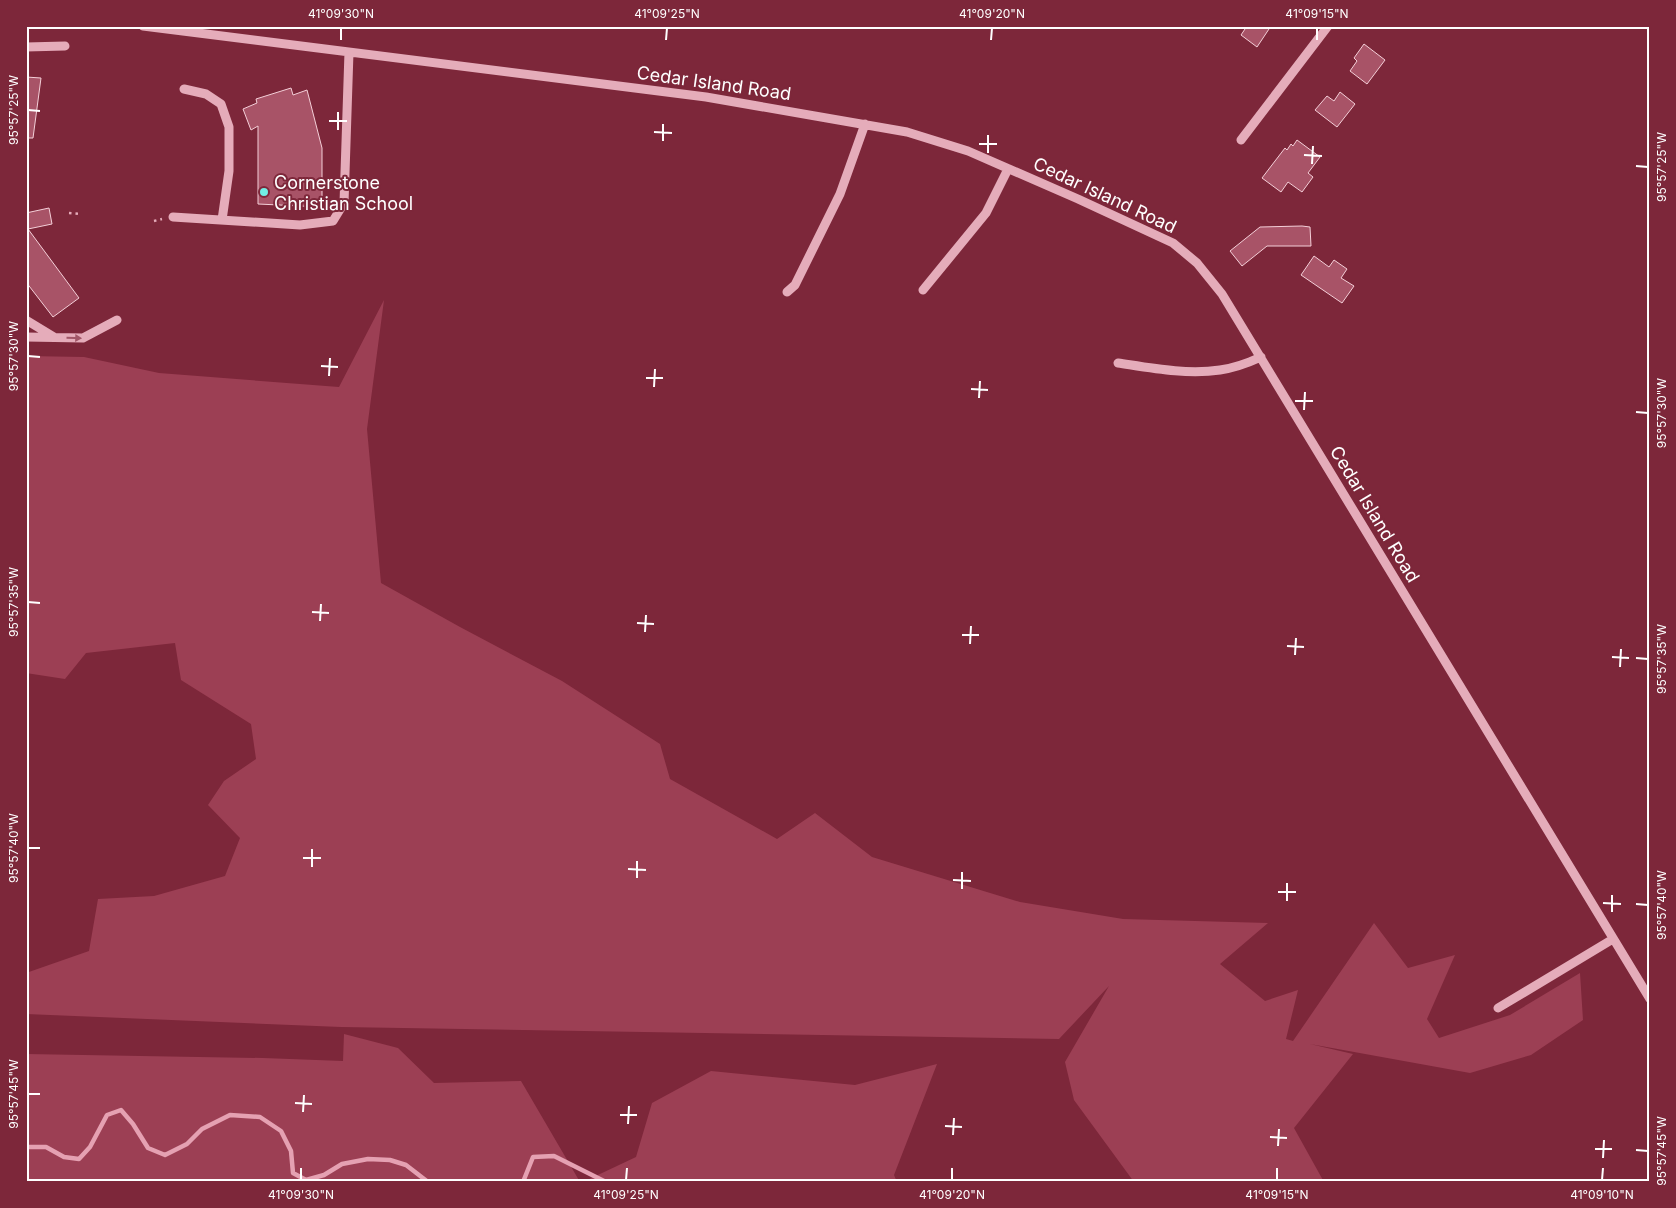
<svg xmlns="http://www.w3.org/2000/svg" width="1676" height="1208" viewBox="0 0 1676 1208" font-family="Inter,sans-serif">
  <rect width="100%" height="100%" fill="#7d273a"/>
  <path fill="#9c3f54" d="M384 300 367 429 381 583 460 627 562 681 660 744 670 779 777 839 815 813 872 857 1020 902 1123 919 1268 923 1220 964 1265 1001 1298 990 1286 1039 1293 1041 1374 923 1408 968 1455 955 1427 1019 1439 1038 1510 1015 1580 973 1583 1020 1531 1055 1470 1073 1310 1044 1353 1054 1294 1128 1324 1182H1134L1074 1100 1065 1062 1109 986 1059 1039 341 1027 26 1014V973L89 951 98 899 154 896 225 876 240 838 208 805 224 781 256 759 251 724 181 680 175 643 86 653 65 679 26 673V356L84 357 159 373 339 387Z
    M344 1034 398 1048 434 1083 521 1081 580 1182H26V1054L263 1058 343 1061Z
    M937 1064 894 1175 897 1182H583L636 1157 652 1103 711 1071 855 1085Z"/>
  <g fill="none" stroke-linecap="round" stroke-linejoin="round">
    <path stroke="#e5a1b2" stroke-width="4.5" d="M26 1147H46L64 1157 79 1159 90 1147 107 1115 121 1110 133 1124 148 1148 165 1155 187 1144 202 1129 230 1115 260 1117 281 1131 291 1151 293 1173 306 1180 324 1175 342 1164 368 1159 390 1160 406 1165 428 1182
      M523 1182 533 1157 554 1156 606 1182"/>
  </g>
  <path fill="#a85367" stroke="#f4cfd8" d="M1247 26H1271L1257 47 1241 35Z
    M1364 44 1385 60 1367 84 1350 71 1357 61 1354 58Z
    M26 77 41 78 33 138H26Z
    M291 88 293 95 307 90 322 148V207L258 204V126L251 130 243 109 257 103 256 99Z
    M1340 92 1355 104 1337 127 1315 110 1327 96 1334 101Z
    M1297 140 1320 157 1308 173 1313 177 1302 192 1288 182 1281 192 1262 178 1285 148 1287 150 1291 144 1293 146Z
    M49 208 52 224 28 229 79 298 53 317 26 282V213Z
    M1302 226 1310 227 1311 246H1267L1242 266 1230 251 1260 227Z
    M1314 256 1329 267 1334 260 1347 269 1341 278 1354 286 1342 303 1301 275Z"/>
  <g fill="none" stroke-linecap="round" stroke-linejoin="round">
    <path stroke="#e5acba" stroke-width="2.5" stroke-dasharray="2.5 4" stroke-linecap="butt" d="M69 213 81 214
      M154 221 162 219"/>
    <path stroke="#e5acba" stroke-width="9" d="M143 26 706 97 907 132 968 151 1078 199 1173 243 1197 263 1222 294 1650 999
      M26 47 65 46
      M184 89 206 94 221 104 229 127V171L222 220
      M1241 140 1328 26
      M173 217 300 225 333 221 344 203 349 52
      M923 290 986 213 1008 169
      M787 292 795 285 840 194 865 124
      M26 320 54 337
      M26 337 83 338 117 320
      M1118 363C1151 368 1187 375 1220 370 1234 368 1248 363 1261 357
      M1498 1008 1613 939"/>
  </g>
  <defs><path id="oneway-solid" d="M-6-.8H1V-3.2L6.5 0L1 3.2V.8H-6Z" transform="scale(1.25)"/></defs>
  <use fill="#a15667" href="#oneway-solid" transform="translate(74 338) rotate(2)"/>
  <path fill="none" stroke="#fff" stroke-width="2" d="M341 40V28M666 40 667 28M991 40 992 28M1317 40V28M28 110 40 111M329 121H347M338 130V112M654 132 672 133M663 141V124M979 144H997M988 153V135M1304 155 1322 156M1312 164 1313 146M1636 166 1648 167M28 356 40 357M321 366 338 367M329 376 330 358M646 378H663M654 387 655 369M971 389 988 390M979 398 980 381M1295 401H1313M1304 410 1305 392M1636 412 1648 413M28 602 40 603M312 612 329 613M320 621 321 604M637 623 654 624M645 632 646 615M962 635H979M970 644 971 626M1287 646 1304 647M1295 655 1296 638M1612 657 1629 658M1636 658 1648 659M1620 667 1621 649M28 848H40M303 858H321M312 867V849M628 869 646 870M637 878V861M953 880 971 881M962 889V872M1278 892H1296M1287 901V883M1603 903 1621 904M1636 904 1648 905M1612 912V895M28 1094H40M295 1103 312 1104M303 1112 304 1095M620 1115H637M628 1124 629 1106M945 1126 962 1127M953 1135 954 1118M1270 1137 1287 1138M1278 1146 1279 1129M1595 1149H1612M1636 1150 1648 1151M1603 1158 1604 1140M301 1180V1168M626 1180 627 1168M952 1180V1168M1277 1180V1168M1602 1180 1603 1168"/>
  <circle fill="#72ede4" stroke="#7d273a" stroke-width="2" cx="264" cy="192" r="5"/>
  <g text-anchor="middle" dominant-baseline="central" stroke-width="4" stroke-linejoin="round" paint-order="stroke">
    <g font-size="18" fill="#fff" stroke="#7d273a">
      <text transform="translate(714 83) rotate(8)">Cedar Island Road</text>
      <text transform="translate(1105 195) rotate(25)">Cedar Island Road</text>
      <text transform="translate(1375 514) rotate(59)">Cedar Island Road</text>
    </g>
    <g font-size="18" fill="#fff" stroke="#7d273a" text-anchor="start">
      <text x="274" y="182">Cornerstone<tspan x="274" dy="21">Christian School</tspan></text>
    </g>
  </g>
  <rect width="1676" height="1208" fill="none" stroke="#7d273a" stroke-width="55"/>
  <rect x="28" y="28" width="1620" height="1152" fill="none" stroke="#fff" stroke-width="2"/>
  <g font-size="12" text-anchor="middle" fill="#fff">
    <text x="341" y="18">41°09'30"N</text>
    <text x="667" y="18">41°09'25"N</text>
    <text x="992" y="18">41°09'20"N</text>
    <text x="1317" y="18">41°09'15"N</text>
    <text transform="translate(14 110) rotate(-90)" y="4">95°57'25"W</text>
    <text transform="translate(1662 167) rotate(-90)" y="4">95°57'25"W</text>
    <text transform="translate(14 356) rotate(-90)" y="4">95°57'30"W</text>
    <text transform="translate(1662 413) rotate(-90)" y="4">95°57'30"W</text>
    <text transform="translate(14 602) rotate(-90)" y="4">95°57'35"W</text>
    <text transform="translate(1662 659) rotate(-90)" y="4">95°57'35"W</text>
    <text transform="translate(14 848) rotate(-90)" y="4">95°57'40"W</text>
    <text transform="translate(1662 905) rotate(-90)" y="4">95°57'40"W</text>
    <text transform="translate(14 1094) rotate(-90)" y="4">95°57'45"W</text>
    <text transform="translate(1662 1151) rotate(-90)" y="4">95°57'45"W</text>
    <text x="301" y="1199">41°09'30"N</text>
    <text x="626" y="1199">41°09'25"N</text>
    <text x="952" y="1199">41°09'20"N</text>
    <text x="1277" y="1199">41°09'15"N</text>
    <text x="1602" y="1199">41°09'10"N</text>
  </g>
</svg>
